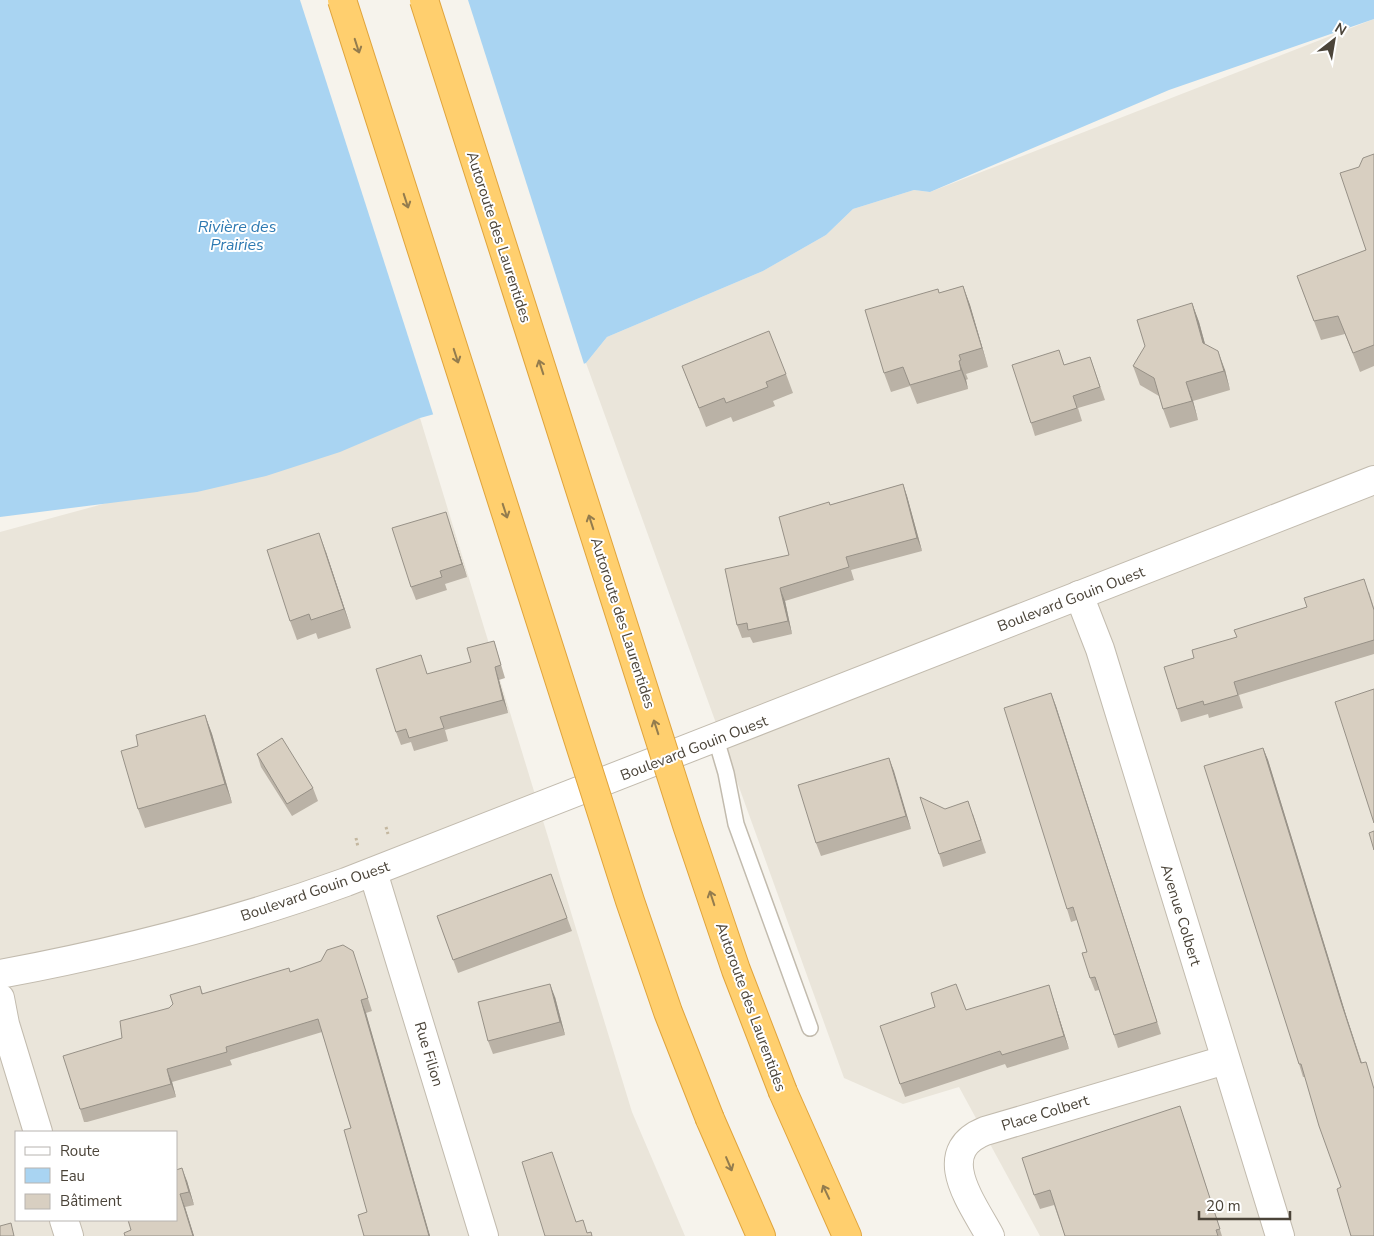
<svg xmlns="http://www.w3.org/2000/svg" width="1374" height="1236" viewBox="0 0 1374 1236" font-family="'Nunito Sans',sans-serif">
  <rect width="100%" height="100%" fill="#f6f3ec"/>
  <path fill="#eae5da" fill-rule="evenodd" d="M1374 19V1236H1040L959 1087 903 1104 844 1078 586 363 607 337 763 271 826 235 853 209 914 190 930 192Z
    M420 418 632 1112 685 1236H0V532ZM16 1132H176V1220H16Z"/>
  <path fill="#a9d4f2" d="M0 0H1374V19L1169 90 930 192 914 190 853 209 826 235 763 271 607 337 586 363 489 399 420 418 340 452 266 476 197 492 0 517Z"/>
  <path fill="#f6f3ec" d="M300 0H468L585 367 490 402 434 417Z"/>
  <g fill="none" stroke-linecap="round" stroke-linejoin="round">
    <g stroke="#c2bbae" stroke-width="18">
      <path id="service" d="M716 739 726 773 736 824 810 1028"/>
    </g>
    <g stroke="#c2bbae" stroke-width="30">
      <path id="minor" d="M1079 595 1100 649 1280 1236
        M373 872 484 1236
        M0 998 5 1024 38 1132
        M64 1220 69 1236
        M990 1236C973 1204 932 1152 985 1131L1225 1060"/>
    </g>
    <g stroke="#c2bbae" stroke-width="30">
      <path id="tertiary" d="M0 974C118 952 233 923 346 882L1374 480"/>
    </g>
    <g stroke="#e0a43c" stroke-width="30">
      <path id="motorway" d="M783 1092 847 1236
        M710 1119 761 1236"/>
    </g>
    <path stroke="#c4b79f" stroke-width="3" stroke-dasharray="2.5 2.5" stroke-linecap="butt" d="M386 827 388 834
      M356 838 358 847"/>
    <use href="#service" stroke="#fff" stroke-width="15"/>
    <use href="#minor" stroke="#fff" stroke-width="28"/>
    <use href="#tertiary" stroke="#fff" stroke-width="28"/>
    <use href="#motorway" stroke="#ffcf6e" stroke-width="28"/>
    <g stroke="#e0a43c" stroke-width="30" stroke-linecap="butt">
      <path id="motorway-bridge" d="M342 0 630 901 668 1012 710 1119
        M424 0 687 825 736 970 783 1092"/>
    </g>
    <use href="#motorway-bridge" stroke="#ffcf6e" stroke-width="28"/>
  </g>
  <path fill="#bab2a6" d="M1374 154V366L1360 372 1345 334 1321 340 1297 276 1366 250 1359 167Z
    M963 286 970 305 988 367 966 374 968 379 966 380 968 389 917 404 910 386 891 392 884 373 939 293Z
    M1192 303 1199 322 1205 344 1225 370 1230 390 1193 401 1198 420 1170 428 1163 409 1159 396 1140 385 1133 366Z
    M1090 357 1105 400 1078 408 1082 421 1035 436 1031 423 1064 365Z
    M682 366 786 374 793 393 773 401 775 406 733 422 731 417 706 427Z
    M903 484 907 496 922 551 851 570 854 580 785 601 792 634 753 643 750 637 742 638 737 625 789 555 830 505Z
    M450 525 467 577 445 584 447 590 416 600 411 587Z
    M326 552 351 628 318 639 316 633 297 640 290 621Z
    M1369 592 1374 608V654L1239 695 1243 708 1209 718 1208 714 1181 722 1177 709 1194 658Z
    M494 641 505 678 499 680 508 713 445 730 448 741 414 751 411 742 401 745 396 732Z
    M1051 693 1161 1034 1118 1048 1099 990 1095 991 1090 978 1087 952 1077 920 1071 922 1067 909Z
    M205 715 212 734 232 803 145 828 138 809V746Z
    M1263 748 1268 760 1346 1015 1362 1063 1370 1075 1341 1187 1305 1077H1303L1299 1064Z
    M257 754 313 788 318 801 292 816 261 767Z
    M889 758 911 829 821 856 816 843Z
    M945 809 973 814 986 853 943 867 939 854Z
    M551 874 572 931 458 973 437 916Z
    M357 964 372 1011 366 1013 430 1236H364L367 1212 351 1128 322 1032 230 1060 232 1065 172 1082 176 1097 87 1122H84L80 1109 122 1038 169 1008 200 986 203 994 290 972Z
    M555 997 565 1035 493 1054 488 1041Z
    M1053 998 1069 1049 1007 1068 1005 1064 905 1097 900 1084 935 1007 966 1010Z
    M1185 1120 1222 1236H1065L1054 1205 1040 1209 1034 1195Z
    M176 1170 187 1181 194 1205 185 1207 194 1236H125L131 1230Z"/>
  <path fill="#979187" d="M963 286 970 305 988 367 982 348Z
    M1192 303 1199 322 1210 362 1203 343Z
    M1218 351 1225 370 1230 390 1224 371Z
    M959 361 966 380 968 389 961 370Z
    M1186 382 1193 401 1198 420Z
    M903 484 907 496 922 551 917 538Z
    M446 512 450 525 467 577 462 564Z
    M319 533 326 552 351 628 344 609Z
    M780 588 785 601 792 634 788 621Z
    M495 667 499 680 508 713 503 700Z
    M1051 693 1056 706 1161 1034 1157 1022Z
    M205 715 212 734 232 803 225 784Z
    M1263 748 1268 760 1346 1015 1366 1076 1341 1002Z
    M889 758 894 771 911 829 906 816Z
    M550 984 555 997 565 1035 560 1022Z
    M1049 985 1053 998 1069 1049 1064 1036Z
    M361 1000 366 1013 430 1236H429Z
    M167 1069 172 1082 176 1097 171 1084Z
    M182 1168 187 1181 194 1205 189 1192Z
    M180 1194 185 1207 194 1236H193Z"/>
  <path fill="#d8cfc1" stroke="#979187" d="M1374 154V345L1353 353 1338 316 1314 321 1297 276 1366 250 1340 173 1359 167 1363 158Z
    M963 286 982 348 959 355 961 360 959 361 961 370 910 385 903 367 884 373 865 310 938 289 939 293Z
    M1192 303 1203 343 1218 351 1224 371 1186 382 1192 401 1163 409 1154 378 1133 366 1145 346 1137 320Z
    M769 331 786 374 766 382 768 387 726 403 724 398 699 408 682 366Z
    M1059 350 1064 365 1090 357 1100 387 1073 396 1077 408 1031 423 1012 365Z
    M903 484 917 538 846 557 849 567 780 588 788 621 748 630 747 623 737 625 725 569 789 555 779 517 829 502 830 505Z
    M446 512 462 564 440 571 442 577 411 587 392 528Z
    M319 533 344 609 311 620 309 614 290 621 267 550Z
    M1364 579 1374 610V640L1234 682 1238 695 1204 705 1203 701 1177 709 1164 667 1194 658 1192 650 1237 637 1234 630 1307 607 1304 598Z
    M494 641 501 665 495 667 503 700 440 717 444 728 409 738 406 729 396 732 376 669 421 655 427 674 471 662 467 648Z
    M1374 689V823L1335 702Z
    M1051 693 1157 1022 1114 1035 1095 977 1090 978 1082 953 1087 952 1073 907 1067 909 1004 708Z
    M205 715 225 784 138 809 121 751 138 746 136 735Z
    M282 738 313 788 287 804 257 754Z
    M1263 748 1341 1002 1361 1063 1366 1062 1374 1089V1236H1351L1337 1189 1341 1187 1319 1126 1301 1064H1299L1204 766Z
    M889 758 906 816 816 843 798 785Z
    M920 797 945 809 968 801 981 840 939 854Z
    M1374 831V850L1369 833Z
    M551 874 567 918 453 960 437 916Z
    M343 945 353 951 368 998 361 1000 429 1236H364L358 1215 367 1212 344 1130 351 1128 318 1019 226 1047 227 1052 167 1069 171 1084 82 1109H80L63 1056 122 1038 120 1021 169 1008 173 1004 170 995 200 986 202 994 289 968 290 972 321 961 327 950Z
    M550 984 560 1022 488 1041 478 1002Z
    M956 984 966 1010 1049 985 1064 1036 1002 1055 1000 1051 900 1084 880 1026 935 1007 931 993Z
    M1180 1106 1220 1229 1216 1230 1218 1236H1065L1050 1190 1034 1195 1022 1158Z
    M552 1152 576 1222 583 1220 587 1233 591 1232 592 1236H545L522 1162Z
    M182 1168 189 1192 180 1194 193 1236H125L124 1233 131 1230 128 1220H176V1170Z
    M11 1223 14 1236H0V1226Z"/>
  <defs><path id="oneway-shaft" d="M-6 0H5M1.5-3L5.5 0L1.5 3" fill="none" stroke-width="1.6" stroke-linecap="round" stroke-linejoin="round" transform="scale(1.25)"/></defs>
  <g stroke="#937c4e">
    <use href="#oneway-shaft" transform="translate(357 46) rotate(72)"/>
    <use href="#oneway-shaft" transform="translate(406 201) rotate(72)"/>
    <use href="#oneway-shaft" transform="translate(456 356) rotate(72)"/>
    <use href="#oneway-shaft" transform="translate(541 367) rotate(-108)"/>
    <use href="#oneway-shaft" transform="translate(505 511) rotate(72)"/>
    <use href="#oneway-shaft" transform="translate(591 522) rotate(-108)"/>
    <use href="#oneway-shaft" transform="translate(656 727) rotate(-108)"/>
    <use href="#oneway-shaft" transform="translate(712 898) rotate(-108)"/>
    <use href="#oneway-shaft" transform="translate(729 1164) rotate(67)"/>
    <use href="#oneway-shaft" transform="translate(826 1192) rotate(-115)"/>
  </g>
  <g text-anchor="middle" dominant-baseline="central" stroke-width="4" stroke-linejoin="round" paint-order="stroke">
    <g font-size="15" fill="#4b4439" stroke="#fff">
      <text transform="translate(499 237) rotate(72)">Autoroute des Laurentides</text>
      <text transform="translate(1071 599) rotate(-21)">Boulevard Gouin Ouest</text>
      <text transform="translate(623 623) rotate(72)">Autoroute des Laurentides</text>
      <text transform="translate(694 748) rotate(-21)">Boulevard Gouin Ouest</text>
      <text transform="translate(315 891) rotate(-19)">Boulevard Gouin Ouest</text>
      <text transform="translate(1181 915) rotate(73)">Avenue Colbert</text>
      <text transform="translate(751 1007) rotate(70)">Autoroute des Laurentides</text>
      <text transform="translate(429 1054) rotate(73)">Rue Filion</text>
      <text transform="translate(1045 1113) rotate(-17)">Place Colbert</text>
    </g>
    <g font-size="16" font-style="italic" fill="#2e7ab2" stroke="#fff">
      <text x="237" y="227">Rivière des<tspan x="237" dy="18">Prairies</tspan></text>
    </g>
  </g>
  <rect x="15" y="1131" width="162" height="90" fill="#ffffff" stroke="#b7b4b0"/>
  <rect x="25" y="1147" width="25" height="8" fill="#ffffff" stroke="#b7b4b0"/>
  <text x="60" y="1156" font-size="15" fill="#4b4439">Route</text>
  <rect x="25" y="1168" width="25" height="15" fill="#a9d4f2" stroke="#b7b4b0"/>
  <text x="60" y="1181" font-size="15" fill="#4b4439">Eau</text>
  <rect x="25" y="1194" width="25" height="15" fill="#d8cfc1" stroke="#b7b4b0"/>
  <text x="60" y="1206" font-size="15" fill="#4b4439">Bâtiment</text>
  <g transform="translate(1334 40) rotate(31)" stroke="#ffffff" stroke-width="4" paint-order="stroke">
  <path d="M0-4L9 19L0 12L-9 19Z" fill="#4b4439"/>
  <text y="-8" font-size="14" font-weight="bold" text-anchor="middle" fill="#4b4439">N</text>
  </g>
  <path d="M1199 1211v8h91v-8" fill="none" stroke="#4b4439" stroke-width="2.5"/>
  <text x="1206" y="1211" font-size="15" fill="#4b4439" stroke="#ffffff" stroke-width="4" paint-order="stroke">20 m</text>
</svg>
